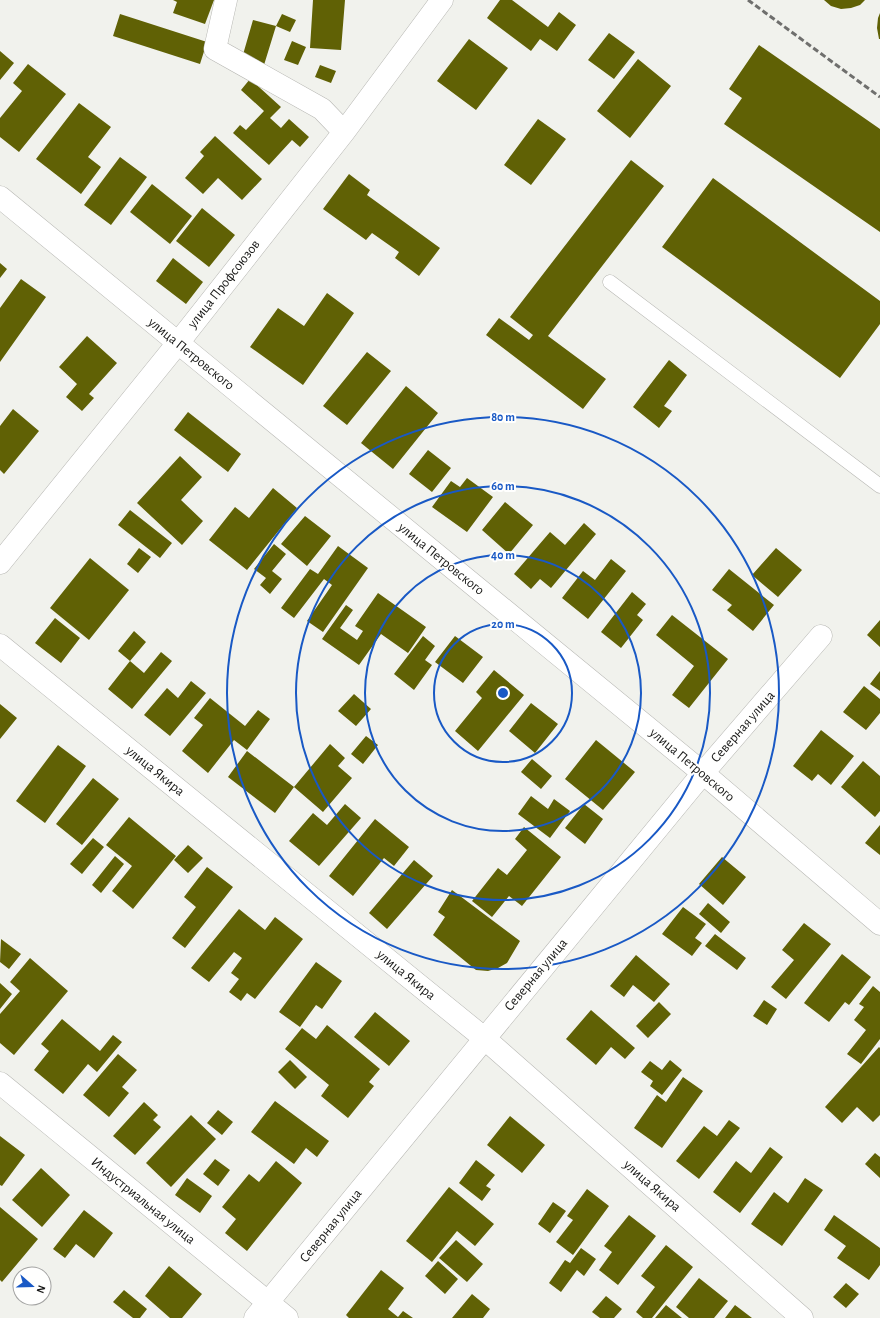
<svg xmlns="http://www.w3.org/2000/svg" width="880" height="1318" viewBox="0 0 880 1318" font-family="'Alegreya Sans',sans-serif">
  <rect width="100%" height="100%" fill="#f1f2ed"/>
  <path fill="#606105" d="M173 0H214L205 24 173 13 177 2Z
    M313 0H345L341 50 310 48Z
    M500 0H512L548 27 559 12 576 25 557 51 540 39 531 51 487 18Z
    M824 0H865L860 5 851 8 841 9 831 6Z
    M880 13V39H879L877 28 878 18Z
    M120 14 207 42 200 64 113 36Z
    M282 14 296 20 290 32 276 26Z
    M253 20 276 26 264 65 242 58Z
    M609 33 635 52 614 79 588 60Z
    M469 39 508 68 476 110 437 81Z
    M292 41 306 47 298 65 284 60Z
    M759 45 880 129V232L724 124 742 98 729 89Z
    M0 51 14 63 0 80Z
    M638 59 671 86 630 138 597 111Z
    M28 64 66 94 19 152 0 137V118L22 91 13 83Z
    M320 65 336 71 331 83 315 77Z
    M250 79 281 107 270 118 281 128 289 119 309 137 300 147 292 140 269 165 233 133 240 125 246 130 264 111 241 90Z
    M79 103 111 127 88 157 101 167 81 194 36 159Z
    M538 119 566 139 531 185 504 165Z
    M215 136 262 179 242 200 218 178 203 194 185 178 204 156 200 152Z
    M120 157 147 177 111 225 84 205Z
    M631 160 664 186 548 336 606 379 583 409 486 335 499 318 529 340 533 335 510 317Z
    M349 174 370 190 367 195 440 248 419 276 395 258 399 252 372 233 366 240 323 209Z
    M713 178 880 301V324L840 378 662 247Z
    M152 184 192 216 170 244 130 212Z
    M202 208 235 235 209 267 176 241Z
    M173 258 203 282 186 304 156 281Z
    M0 263 7 269 0 278Z
    M21 279 46 297 0 362V308Z
    M327 293 354 313 303 385 250 347 278 308 304 326Z
    M87 336 117 363 89 394 94 398 82 411 66 397 77 384 59 367Z
    M367 352 391 371 347 425 323 406Z
    M669 360 687 375 664 406 672 411 659 428 633 407Z
    M406 386 438 413 393 469 361 443Z
    M13 409 39 431 4 474 0 470V426Z
    M188 412 241 454 228 472 174 430Z
    M428 450 451 468 432 492 409 474Z
    M180 456 202 477 181 500 203 521 182 545 137 503Z
    M467 478 493 497 467 532 432 507 451 481 460 487Z
    M273 488 297 508 247 570 209 540 235 507 249 518Z
    M505 502 533 525 509 554 482 530Z
    M130 510 172 543 160 558 118 525Z
    M305 516 331 536 307 566 281 544Z
    M584 523 596 534 551 588 540 579 531 589 514 574 550 532 565 545Z
    M274 544 286 554 272 571 282 579 270 594 260 585 266 578 254 569Z
    M338 546 368 568 323 632 307 621 332 585 324 579 294 618 281 608 310 569 318 574Z
    M139 548 151 557 138 573 127 564Z
    M776 548 802 570 778 597 752 575Z
    M90 558 129 590 89 640 50 608Z
    M611 559 626 571 588 619 562 598 583 571 595 580Z
    M729 569 774 605 753 631 727 610 732 605 712 590Z
    M632 592 646 604 637 615 643 620 621 648 601 632Z
    M378 593 426 627 408 653 381 634 359 665 322 639 346 605 353 610 340 628 357 640 363 631 355 626Z
    M672 615 728 659 689 708 672 695 694 666 656 635Z
    M55 618 80 638 61 663 35 643Z
    M880 620V647L867 635Z
    M134 631 146 642 130 661 118 651Z
    M423 636 435 646 425 660 432 665 414 690 394 674Z
    M455 636 483 657 463 683 435 662Z
    M161 652 172 661 132 709 108 689 130 661 144 673Z
    M494 670 524 695 478 751 455 731 482 698 476 692Z
    M880 671V691L870 684Z
    M191 681 206 693 170 736 144 715 167 688 178 698Z
    M864 686 880 699V713L866 730 843 712Z
    M354 694 371 709 356 726 338 711Z
    M210 698 245 726 258 710 270 719 247 750 234 740 208 773 182 751 203 725 194 718Z
    M531 703 558 724 535 753 509 731Z
    M0 704 17 718 0 739Z
    M821 730 854 756 831 785 818 774 812 781 793 766Z
    M366 736 378 745 363 764 351 754Z
    M596 740 635 772 603 810 565 779Z
    M330 744 345 758 338 766 352 778 323 812 294 787Z
    M58 745 86 766 45 823 16 801Z
    M247 751 294 787 275 813 228 777Z
    M532 759 552 776 541 789 521 772Z
    M863 761 880 776V811L875 817 841 787Z
    M93 778 119 799 82 845 56 824Z
    M531 796 548 809 554 799 570 811 550 838 518 814Z
    M345 804 361 818 319 866 289 841 313 813 327 825Z
    M584 804 603 819 585 844 565 828Z
    M129 817 176 856 133 909 112 891 132 866 106 845Z
    M375 819 409 847 394 866 384 858 353 896 329 876Z
    M880 825V855L865 843Z
    M524 827 561 857 522 906 509 896 492 917 472 901 498 868 507 875 527 850 515 839Z
    M93 838 104 847 82 874 70 864Z
    M188 845 203 858 188 873 174 860Z
    M115 856 124 864 101 893 92 885Z
    M722 857 746 877 723 905 699 884Z
    M414 860 433 876 387 929 369 913Z
    M207 867 233 887 185 948 172 938 196 907 184 897Z
    M452 890 520 941 507 963 498 968 488 971 476 970 433 935 445 917 438 912Z
    M708 903 730 922 721 933 699 914Z
    M683 907 706 924 695 938 702 943 692 956 662 934Z
    M239 909 265 930 275 917 303 939 255 999 247 993 241 1001 229 992 239 979 231 973 242 958 234 952 209 982 191 968Z
    M804 923 831 944 786 999 771 987 794 960 782 950Z
    M715 934 746 958 737 970 705 946Z
    M1 939 21 954 9 969 0 962Z
    M842 954 871 977 849 1005 845 1002 829 1022 804 1003Z
    M636 955 670 984 654 1002 633 985 624 997 610 986Z
    M30 958 68 991 14 1055 0 1043V1014L20 991 10 982Z
    M316 962 342 981 322 1009 316 1005 300 1027 279 1012Z
    M0 983 12 994 0 1009Z
    M873 986 880 992V1039L861 1064 847 1054 866 1030 854 1020 864 1007 859 1004Z
    M764 1000 777 1009 767 1025 753 1016Z
    M659 1002 671 1014 648 1038 636 1026Z
    M591 1010 635 1048 625 1059 611 1047 596 1065 566 1039Z
    M375 1012 410 1041 389 1066 354 1037Z
    M62 1019 100 1051 113 1035 122 1042 97 1072 88 1064 63 1094 34 1070 49 1051 41 1044Z
    M327 1025 380 1069 369 1082 374 1086 348 1118 321 1096 329 1085 285 1049 302 1028 316 1039Z
    M879 1047 880 1048V1115L873 1122 857 1107 842 1123 825 1107Z
    M118 1054 137 1070 122 1087 129 1093 109 1117 83 1095Z
    M290 1060 307 1077 295 1089 278 1072Z
    M670 1060 682 1070 662 1095 650 1086 653 1081 641 1072 650 1061 662 1070Z
    M683 1077 703 1091 662 1148 634 1128 657 1095 666 1102Z
    M275 1101 329 1141 317 1157 306 1148 294 1164 251 1132Z
    M144 1102 158 1115 153 1120 161 1127 135 1155 113 1136Z
    M218 1110 233 1122 222 1135 207 1123Z
    M191 1115 216 1139 171 1187 146 1163Z
    M510 1116 545 1145 522 1173 487 1145Z
    M729 1120 740 1128 699 1179 676 1161 704 1126 717 1136Z
    M0 1136 25 1155 2 1186 0 1185Z
    M770 1147 783 1157 740 1213 713 1192 736 1161 751 1173Z
    M875 1153 880 1157V1178L865 1164Z
    M215 1159 230 1170 218 1186 203 1174Z
    M476 1160 495 1175 486 1186 491 1189 482 1201 459 1183Z
    M276 1161 302 1183 247 1251 225 1233 236 1219 222 1207 249 1174 259 1182Z
    M41 1168 70 1195 42 1227 12 1200Z
    M187 1178 212 1196 200 1213 175 1195Z
    M805 1178 823 1190 782 1246 751 1224 774 1192 788 1203Z
    M449 1187 494 1224 475 1246 457 1231 432 1262 406 1241Z
    M587 1189 609 1206 573 1255 556 1242 573 1220 567 1216Z
    M553 1202 566 1211 550 1233 538 1224Z
    M0 1207 38 1239 2 1282 0 1280Z
    M84 1210 113 1233 94 1258 76 1244 65 1258 53 1249Z
    M629 1215 656 1236 618 1285 599 1270 612 1252 604 1246Z
    M834 1215 880 1248V1265L869 1280 837 1258 846 1246 824 1230Z
    M456 1240 483 1264 467 1282 439 1258Z
    M666 1245 693 1267 652 1318H643L636 1312 655 1287 641 1276Z
    M581 1248 596 1259 584 1276 577 1270 561 1292 549 1283 565 1260 570 1263Z
    M438 1261 458 1279 445 1294 425 1276Z
    M169 1266 202 1294 182 1318H170L145 1296Z
    M381 1270 404 1288 388 1309 398 1317 403 1311 413 1318H349L346 1315Z
    M699 1278 728 1301 714 1318H689L676 1307Z
    M846 1283 859 1294 846 1308 833 1297Z
    M124 1290 147 1309 140 1318H133L113 1302Z
    M472 1294 490 1309 483 1318H452Z
    M606 1296 622 1309 614 1318H600L592 1312Z
    M666 1305 682 1318H655Z
    M735 1305 752 1318H725Z"/>
  <g fill="none" stroke-linecap="round" stroke-linejoin="round">
    <g stroke="#b7b7b3" stroke-width="15">
      <path id="service" d="M610 282 880 486"/>
    </g>
    <g stroke="#b7b7b3" stroke-width="23">
      <path id="minor" d="M226 0 215 49 322 109 344 132
        M0 197 703 773 880 924
        M0 563 178 343 344 132 442 0
        M0 645 484 1038 802 1318
        M0 1083 287 1318
        M255 1318 703 773 821 636"/>
    </g>
    <use href="#service" stroke="#fff" stroke-width="14"/>
    <use href="#minor" stroke="#fff" stroke-width="22"/>
    <path stroke="#6f6f6d" stroke-width="3" stroke-dasharray="6 3" stroke-linecap="butt" d="M748 0 880 97"/>
  </g>
  <g fill="none" stroke="#1959c5" stroke-width="2">
    <circle cx="503" cy="693" r="69"/>
    <circle cx="503" cy="693" r="138"/>
    <circle cx="503" cy="693" r="207"/>
    <circle cx="503" cy="693" r="276"/>
  </g>
  <g text-anchor="middle" dominant-baseline="central" stroke-width="4" stroke-linejoin="round" paint-order="stroke">
    <g font-size="14" fill="#181817" stroke="#fffffe">
      <text transform="translate(224 284) rotate(-52)">улица Профсоюзов</text>
      <text transform="translate(191 354) rotate(39)">улица Петровского</text>
      <text transform="translate(441 559) rotate(39)">улица Петровского</text>
      <text transform="translate(743 727) rotate(-49)">Северная улица</text>
      <text transform="translate(692 765) rotate(40)">улица Петровского</text>
      <text transform="translate(155 771) rotate(39)">улица Якира</text>
      <text transform="translate(406 975) rotate(39)">улица Якира</text>
      <text transform="translate(536 975) rotate(-50)">Северная улица</text>
      <text transform="translate(652 1186) rotate(41)">улица Якира</text>
      <text transform="translate(143 1201) rotate(39)">Индустриальная улица</text>
      <text transform="translate(331 1226) rotate(-51)">Северная улица</text>
    </g>
  </g>
  <circle cx="503" cy="693" r="6" fill="#1959c5" stroke="#fffffe" stroke-width="2"/>
  <g font-size="12" text-anchor="middle" font-weight="bold" fill="#1959c5" stroke="#fffffe" stroke-width="4" stroke-linejoin="round" paint-order="stroke">
    <text x="503" y="421">80 m</text>
    <text x="503" y="490">60 m</text>
    <text x="503" y="559">40 m</text>
    <text x="503" y="628">20 m</text>
  </g>
  <g transform="translate(32 1286) rotate(110)"><circle r="19" fill="#fffffe" stroke="#a3a3a2"/>
  <path d="M0-3L7 15L0 10L-7 15Z" fill="#1959c5"/>
  <text y="-6" font-size="11" font-weight="bold" text-anchor="middle" fill="#181817">N</text>
  </g>
</svg>
